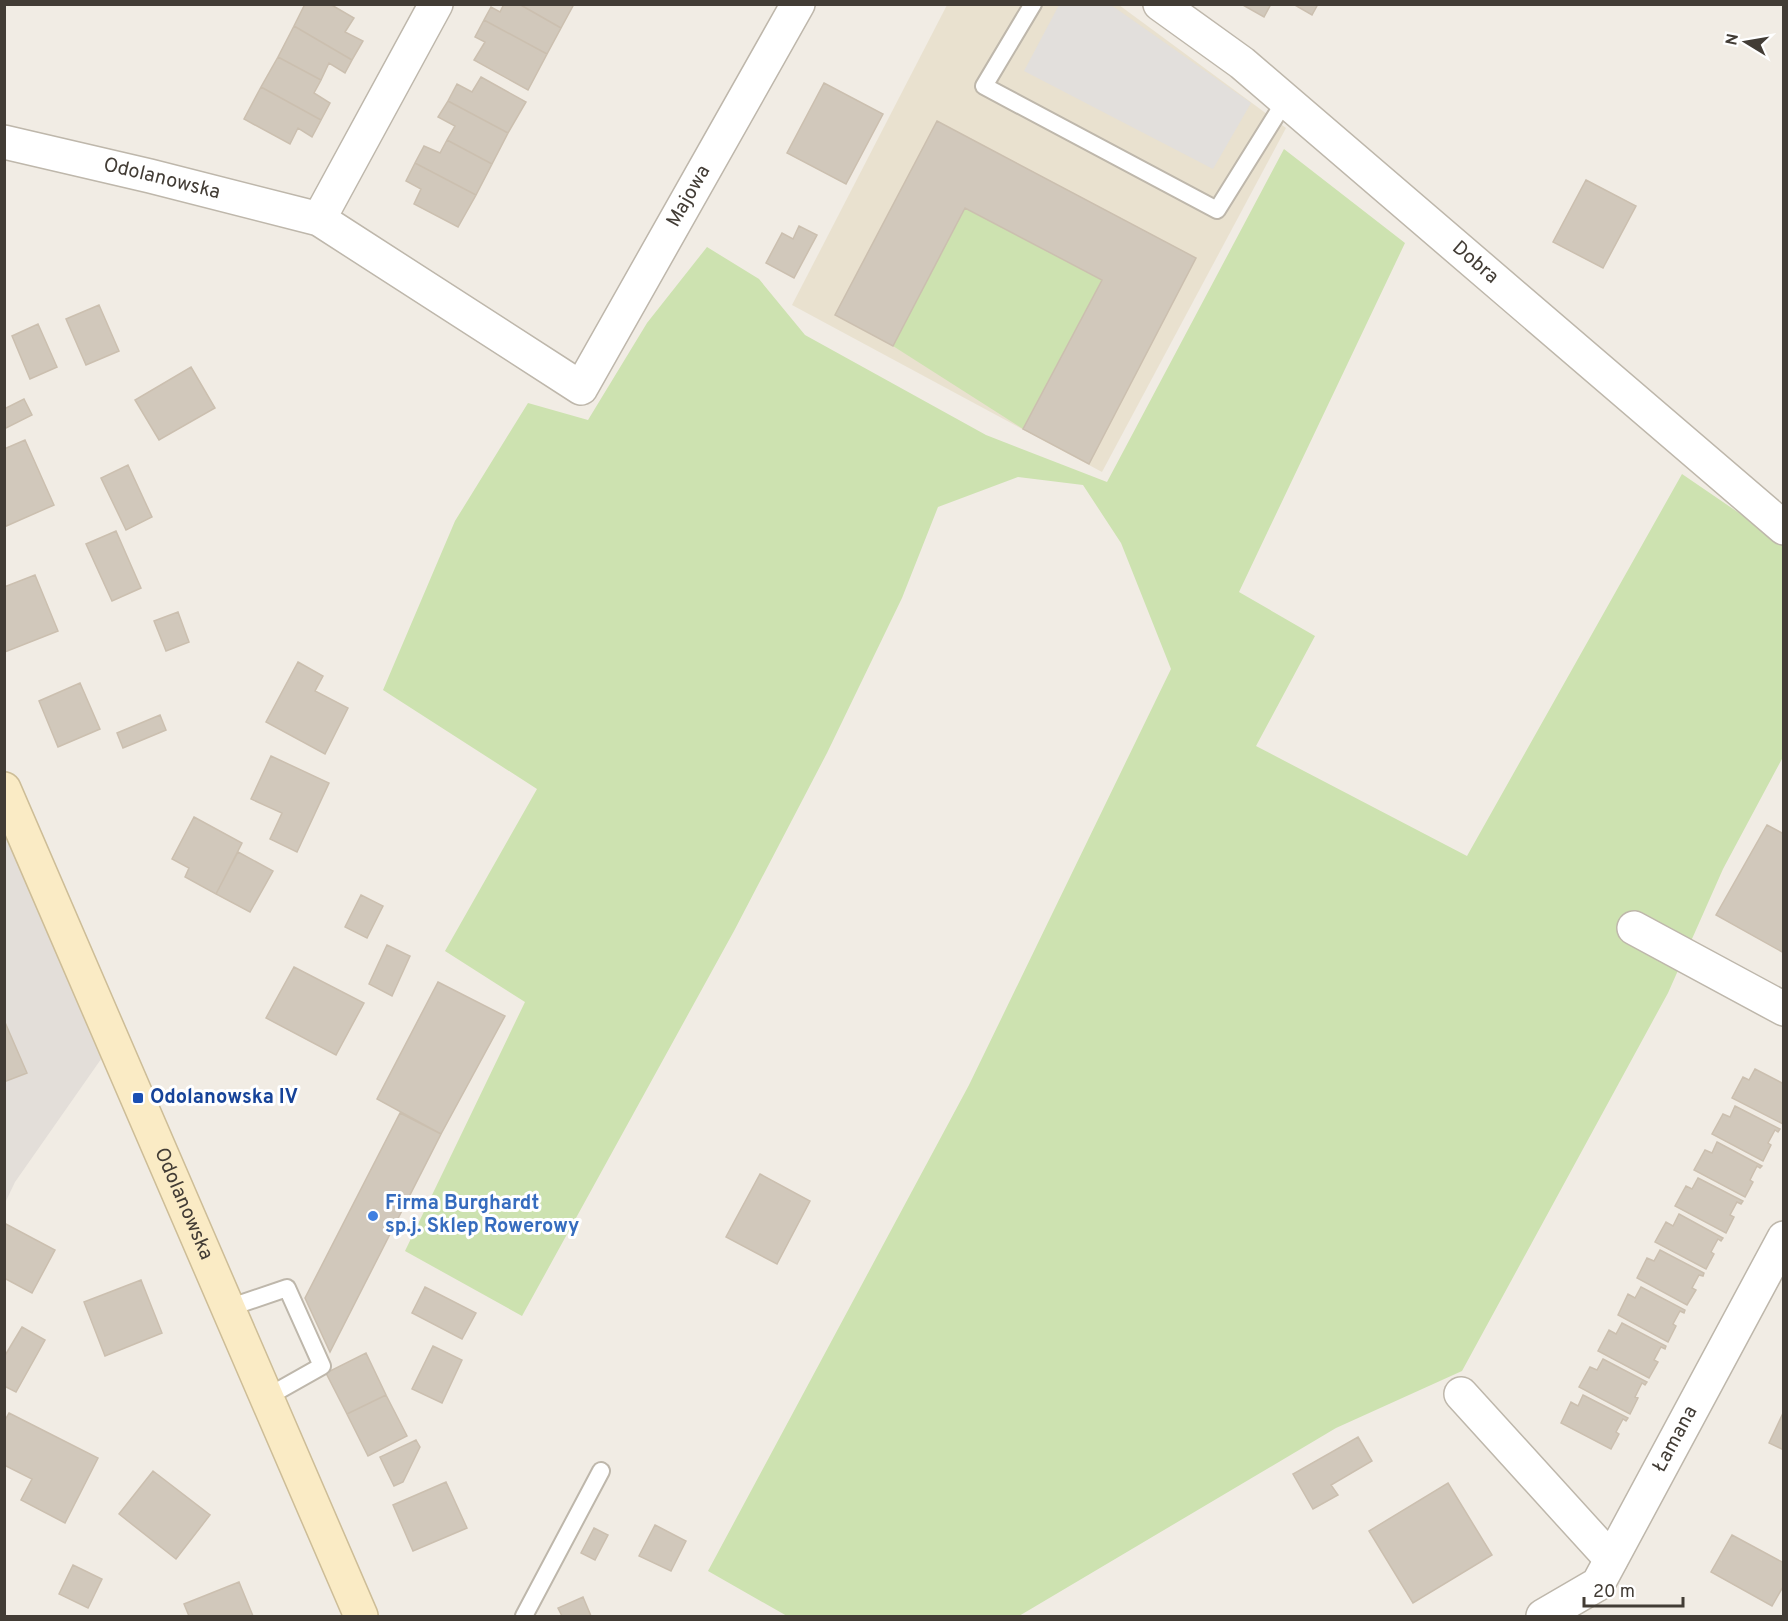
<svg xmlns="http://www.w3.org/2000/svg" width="1788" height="1621" viewBox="0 0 1788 1621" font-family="Overpass,sans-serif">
  <rect width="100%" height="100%" fill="#f1ece4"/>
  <path fill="#e3ded9" d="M4 789 113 1042 15 1182 5 1203Z"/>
  <path fill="#e9e1cf" d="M947 5H1119L1286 128 1102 472 792 305Z"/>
  <path fill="#cde2b0" d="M1284 149 1405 243 1239 592 1315 636 1256 746 1467 856 1682 474 1783 543V757L1723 869 1668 993 1462 1371 1336 1428 1019 1616H787L708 1571 969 1085 1171 669 1121 543 1083 485 1018 477 938 507 902 598 827 753 734 931 522 1316 405 1251 525 1002 445 951 537 789 383 690 455 521 528 403 588 420 647 323 707 247 759 279 805 335 986 435 1107 482Z
    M965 208 1102 280 1023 429 893 346Z"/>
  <path fill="#e2dfdc" d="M1059 5H1111L1251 103 1213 169 1024 71Z"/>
  <path fill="#d1c8bb" stroke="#cbbfaf" stroke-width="1.5" d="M305 4H330L354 18 345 32 363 41 352 60 294 26Z
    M504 4H519L561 28 547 54 484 20 491 7 500 12Z
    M519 4H574L561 28Z
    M1241 4H1271L1264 17Z
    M1293 4H1318L1312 15Z
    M484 20 547 54 528 90 474 60 485 42 475 37Z
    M294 26 352 60 345 73 329 63 321 80 278 57Z
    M278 57 321 80 314 93 330 103 321 120 261 87Z
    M481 77 526 102 508 133 448 101 457 84 472 92Z
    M824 83 883 114 846 184 787 153Z
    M261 87 321 120 312 137 298 128 290 144 244 119Z
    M448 101 508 133 492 164 447 140 455 126 438 117Z
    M937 121 1196 258 1089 464 1023 429 1102 280 965 208 893 346 835 315Z
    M447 140 492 164 476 195 415 163 424 146 440 153Z
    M415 163 476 195 458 227 414 204 421 189 406 181Z
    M1586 180 1636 206 1603 268 1553 242Z
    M799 226 817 235 794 278 766 263 782 233 793 239Z
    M99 305 119 351 86 365 66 319Z
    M38 324 57 367 30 379 12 336Z
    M191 367 215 408 159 440 135 400Z
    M24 399 32 415 4 429V409Z
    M25 440 54 505 4 527V449Z
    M128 465 152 517 126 530 101 478Z
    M116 531 141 588 112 601 86 544Z
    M35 575 58 631 5 652 4 587Z
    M178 612 189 642 166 651 154 621Z
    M298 662 323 676 315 691 348 708 325 754 266 722Z
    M80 683 100 729 58 747 39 701Z
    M160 715 166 730 123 748 117 733Z
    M271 756 329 783 297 852 270 839 282 813 251 799Z
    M194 817 242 843 216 894 185 877 189 868 172 859Z
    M1767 825 1784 834V953L1716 915Z
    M238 852 273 871 250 912 216 894Z
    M361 895 383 906 367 938 345 927Z
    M387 945 410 956 392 996 369 984Z
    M294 967 364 1003 336 1055 266 1018Z
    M438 982 505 1016 441 1134 377 1099Z
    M4 1020 27 1073 4 1082Z
    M1755 1069 1784 1084 1783 1124 1732 1098 1743 1077 1749 1080Z
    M1735 1106 1780 1129 1778 1132 1775 1130 1768 1143 1771 1145 1763 1161 1712 1134 1723 1114 1730 1117Z
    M400 1113 441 1134 330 1352 305 1298Z
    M1717 1142 1762 1166 1760 1168 1757 1166 1750 1180 1753 1182 1745 1197 1694 1170 1705 1150 1712 1153Z
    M760 1174 810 1201 777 1264 726 1237Z
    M1698 1178 1743 1201 1741 1204 1737 1202 1730 1215 1734 1217 1726 1233 1675 1206 1686 1186 1692 1189Z
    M1679 1214 1723 1238 1721 1241 1718 1239 1711 1252 1714 1254 1706 1269 1655 1242 1666 1222 1673 1226Z
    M4 1223 55 1250 32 1293 4 1278Z
    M1660 1250 1704 1273 1703 1276 1699 1275 1692 1288 1696 1290 1687 1305 1637 1278 1647 1258 1654 1261Z
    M141 1280 162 1333 105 1356 84 1302Z
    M425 1287 476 1313 462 1339 412 1313Z
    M1641 1287 1685 1310 1684 1313 1680 1311 1673 1324 1676 1326 1668 1342 1618 1315 1628 1294 1635 1298Z
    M1622 1323 1666 1346 1665 1349 1661 1347 1654 1360 1658 1362 1649 1378 1598 1351 1609 1330 1616 1334Z
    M22 1327 45 1340 16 1392 4 1386V1357Z
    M433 1346 462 1360 442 1403 412 1389Z
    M366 1353 386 1395 347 1414 326 1373Z
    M1603 1359 1647 1382 1645 1385 1642 1383 1635 1397 1638 1398 1630 1414 1579 1387 1590 1367 1597 1370Z
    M386 1395 407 1436 368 1456 347 1414Z
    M1583 1395 1628 1418 1626 1421 1623 1419 1616 1432 1619 1434 1611 1449 1561 1423 1571 1402 1578 1406Z
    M1784 1411V1450L1769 1443Z
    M9 1413 98 1458 65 1523 21 1500 32 1479 4 1465V1422Z
    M1358 1437 1372 1461 1331 1485 1338 1495 1313 1509 1293 1474Z
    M416 1440 420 1447 403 1482 394 1486 380 1457Z
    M153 1471 210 1515 176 1559 119 1514Z
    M446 1482 467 1528 413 1551 393 1505Z
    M1448 1483 1492 1555 1413 1603 1369 1531Z
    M655 1525 686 1541 671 1571 639 1556Z
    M594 1528 608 1535 595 1560 581 1553Z
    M1732 1535 1784 1563V1585L1772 1606 1711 1572Z
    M73 1565 102 1579 88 1608 59 1594Z
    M239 1582 253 1616H189L184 1604Z
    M583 1597 591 1616H562L558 1608Z"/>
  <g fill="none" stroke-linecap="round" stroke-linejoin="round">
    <g stroke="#beb7ab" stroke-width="20">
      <path id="service" d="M1033 4 984 86 1217 210 1285 101
        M228 1308 287 1288 322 1366 267 1397
        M524 1616 601 1471"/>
    </g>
    <g stroke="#beb7ab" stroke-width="36">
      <g id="minor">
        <path id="s1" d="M1160 4 1242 63 1784 528"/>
        <path id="s2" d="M4 142 150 176 319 219 581 388 798 4"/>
        <path d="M319 219 436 4"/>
        <path d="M1634 928 1784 1009"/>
        <path d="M1461 1394 1611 1559"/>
        <path id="s3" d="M1543 1616 1598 1584 1784 1238"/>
      </g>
    </g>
    <g stroke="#cdbd97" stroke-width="36">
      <g id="secondary">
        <path id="s4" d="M4 789 361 1616"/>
      </g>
    </g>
    <use href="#service" stroke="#fff" stroke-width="16"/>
    <use href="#minor" stroke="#fff" stroke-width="33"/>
    <use href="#secondary" stroke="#faebc5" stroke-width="33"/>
  </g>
  <rect fill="#1a4fb4" stroke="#fff" stroke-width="2" x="132" y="1092" width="12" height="12" rx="3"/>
  <circle fill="#3f7fe0" stroke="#fff" stroke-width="2" cx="373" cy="1216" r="6"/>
  <g text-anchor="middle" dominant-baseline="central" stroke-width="6" stroke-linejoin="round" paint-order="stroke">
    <g font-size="20" fill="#423c35" stroke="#fff">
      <text stroke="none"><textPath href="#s2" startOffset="162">Odolanowska</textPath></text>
      <text stroke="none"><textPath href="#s2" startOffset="856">Majowa</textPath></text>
      <text stroke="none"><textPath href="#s1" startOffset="408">Dobra</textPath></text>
      <text stroke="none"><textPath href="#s4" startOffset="452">Odolanowska</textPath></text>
      <text stroke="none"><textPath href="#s3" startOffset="228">Łamana</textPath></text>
    </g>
    <g font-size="20" font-weight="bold" fill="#164399" stroke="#fff" text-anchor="start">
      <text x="150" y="1098">Odolanowska IV</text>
    </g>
    <g font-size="20" font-weight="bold" fill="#366cbe" stroke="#fff" text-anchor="start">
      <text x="385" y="1204">Firma Burghardt<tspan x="385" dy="23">sp.j. Sklep Rowerowy</tspan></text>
    </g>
  </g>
  <rect width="1788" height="1621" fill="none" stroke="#423c35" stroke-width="12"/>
  <g transform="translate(1746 42) rotate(281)" stroke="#ffffff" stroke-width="4.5" paint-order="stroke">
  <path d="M0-4.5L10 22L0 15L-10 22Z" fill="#423c35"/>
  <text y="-9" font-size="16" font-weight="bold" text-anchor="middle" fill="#423c35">N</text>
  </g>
  <path d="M1584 1597v9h99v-9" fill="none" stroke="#423c35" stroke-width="3"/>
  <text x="1593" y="1597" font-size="18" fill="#423c35" stroke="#ffffff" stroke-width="4.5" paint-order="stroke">20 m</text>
</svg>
